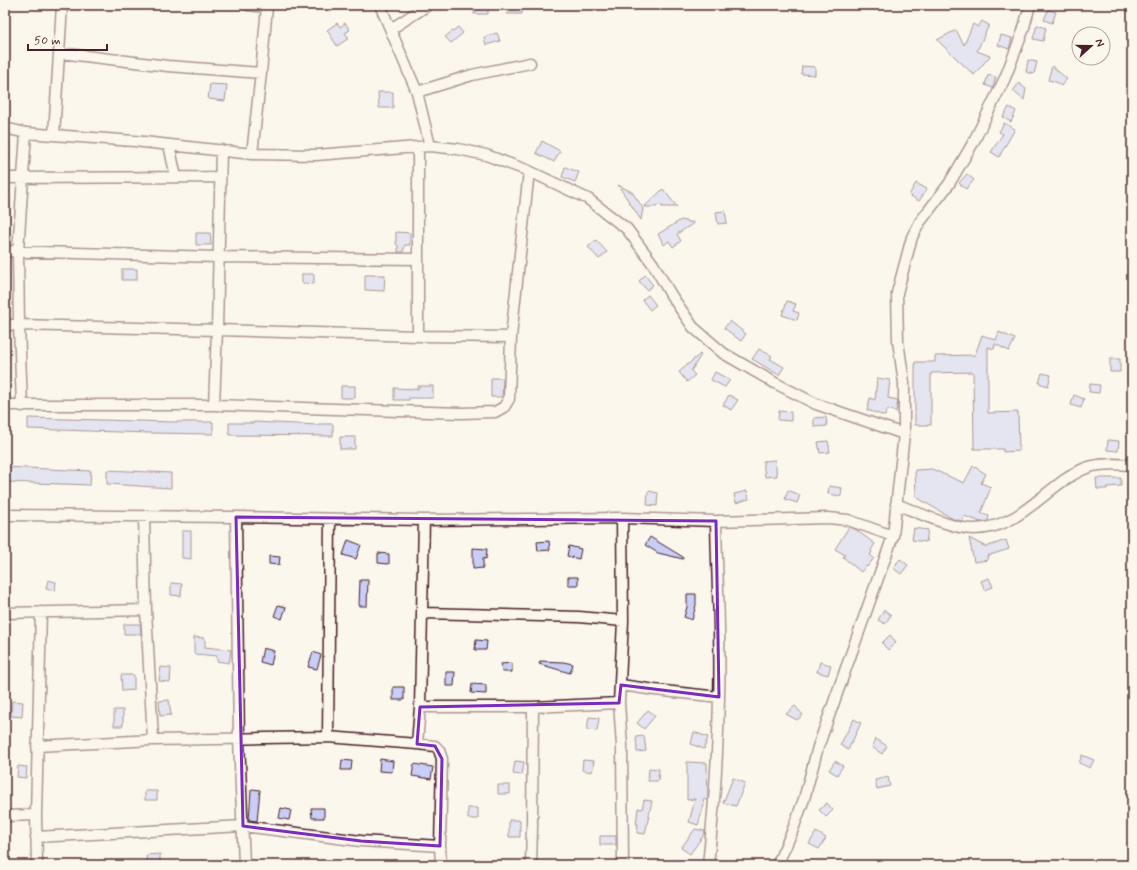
<svg xmlns="http://www.w3.org/2000/svg" width="1137" height="870" viewBox="0 0 1137 870" font-family="Mynerve,sans-serif">
  <rect width="100%" height="100%" fill="#fbf7ec"/>
  <filter id="ink" filterUnits="userSpaceOnUse"><feTurbulence type="fractalNoise" baseFrequency=".025" numOctaves="2"/><feDisplacementMap in="SourceGraphic" scale="8" xChannelSelector="R" yChannelSelector="G"/><feConvolveMatrix kernelMatrix="1 2 1 2 8 2 1 2 1" color-interpolation-filters="sRGB"/></filter>
  <g filter="url(#ink)">
    <path fill="#c8cef6" stroke="#4a1f2b" d="M474 5H488V14H474Z
      M507 5H522V14H507Z
      M1048 10 1056 12 1052 23 1044 20Z
      M982 21 989 25 977 51 990 56 974 75 937 40 956 30 964 45 973 24 978 27Z
      M337 23 340 27 345 23 350 30 345 33 349 38 337 46 327 30Z
      M1037 25 1046 28 1043 41 1033 39Z
      M458 27 463 33 451 43 445 37Z
      M497 33 500 41 486 45 484 37Z
      M1001 35 1012 38 1009 49 998 45Z
      M1028 60 1037 62 1034 74 1026 72Z
      M802 66 815 67V75L801 74Z
      M1052 66 1067 79 1061 86 1056 82 1048 80Z
      M988 75 996 77 993 88 985 85Z
      M1019 83 1026 89 1024 100 1013 91Z
      M210 84 227 85 225 101 208 99Z
      M378 92H393V108H379Z
      M1009 107 1016 111 1011 122 1003 117Z
      M1004 123 1015 129 999 157 991 152 1003 134 999 132Z
      M542 141 560 151 554 162 536 153Z
      M565 167 579 172 575 182 562 177Z
      M967 174 974 180 966 189 959 183Z
      M916 183 927 189 919 201 909 195Z
      M618 185 632 192 643 208 641 220Z
      M663 189 677 207H662L660 204 656 207H644Z
      M725 211 727 223 718 224 716 212Z
      M681 220 694 223 677 234 681 241 673 247 669 241 664 245 658 234Z
      M396 232 410 233V245H405L403 252H398V245L396 244Z
      M196 233H210L211 245H196Z
      M596 240 607 252 599 259 588 247Z
      M122 269H137V280H122Z
      M302 274H314V284L302 283Z
      M365 275H385L384 291 365 290Z
      M645 275 653 285 647 290 639 281Z
      M648 295 656 305 650 310 642 300Z
      M787 301 796 304 793 311 799 313 797 320 782 315Z
      M730 321 746 334 741 341 724 328Z
      M999 332 1015 339 1009 351 995 344 994 349 988 347V413L1018 412 1019 451 1003 452V449H974L973 372 931 373V425H915V362H935V356L975 355 982 335 996 340Z
      M759 349 772 356 770 359 784 367 779 375 752 359Z
      M700 354 701 355 691 371 695 375 687 382 679 372Z
      M1110 359H1120V372H1110Z
      M715 372 730 380 725 387 711 380Z
      M1042 373 1051 375 1048 386 1039 383Z
      M491 378H503L502 397H491Z
      M877 378 890 380 888 398 898 400 896 412 888 409 885 416 867 410 870 398 875 400Z
      M1090 384 1100 385 1099 393 1089 392Z
      M341 386H355V398H341Z
      M418 386H433V398H409V400H394V388L418 389Z
      M729 395 738 400 731 410 723 405Z
      M1074 395 1084 399 1081 408 1071 405Z
      M779 411 791 412V421L778 420Z
      M826 417 827 426 814 427V418Z
      M28 418 174 422H213V434L150 433 28 429Z
      M254 422 318 425V424H333V436L229 435V423H254Z
      M340 437H355V449H340Z
      M1108 440 1119 441 1118 451 1107 450Z
      M828 441 830 452 820 453 818 442Z
      M775 460 777 476 765 477 763 461Z
      M973 466 986 474 981 483 991 487 981 513 989 516 988 521 981 522 964 516 962 521 953 519 916 497 915 470 932 469 964 483Z
      M5 467 91 471 90 485 5 482Z
      M107 470 171 473V488L107 484Z
      M1096 478H1121V486L1107 487V489H1097Z
      M829 486 842 488 841 496 828 494Z
      M788 490 800 495 797 503 785 499Z
      M648 491 658 493 657 506 647 505Z
      M747 491 749 499 736 503 734 494Z
      M849 527 855 529 875 544 871 550 872 552 870 555 874 558 867 567 866 566 861 572 843 557 845 555 835 549Z
      M914 528 928 530 926 542 912 540Z
      M182 531H191V559L182 558Z
      M650 537 683 557V559L658 553 645 545Z
      M969 538 986 547 1006 540 1009 549 987 556 988 560 974 562Z
      M348 540 361 545 356 559 343 555Z
      M549 541 550 550 538 551 537 542Z
      M569 546 581 549 579 559 567 556Z
      M473 548 487 549 486 559 483 558V568L473 569Z
      M378 553 389 554V564L378 563Z
      M269 556 280 557 279 565 269 564Z
      M900 559 908 565 901 574 893 568Z
      M568 577H578V585H568Z
      M989 578 993 587 985 590 981 581Z
      M48 580 56 582 55 591 46 589Z
      M360 580H368L367 606H359Z
      M171 583 182 584 181 596 171 595Z
      M687 594H696V605L692 620 684 617 687 607Z
      M278 605 286 607 282 619 274 616Z
      M884 610 891 615 885 624 878 620Z
      M124 624H140L141 634H124Z
      M890 635 896 642 888 650 882 643Z
      M194 637 205 638V647L231 650 229 663 217 661V656L194 654Z
      M476 640 487 641 486 650H475Z
      M263 648 274 651 271 665 260 662Z
      M313 652 321 655 317 669 308 667Z
      M540 661 563 662 573 664 570 673 539 664Z
      M820 662 831 665 828 675 817 672Z
      M512 663V672H502L501 664Z
      M161 667 171 668 170 682 159 681Z
      M446 672H455L454 686H446Z
      M121 675H134V690L122 691Z
      M472 684 486 685V694L471 693Z
      M393 687H404V700H393Z
      M169 700 171 715 160 716 159 701Z
      M12 701 23 702 22 717 11 716Z
      M795 706 803 715 797 720 786 714Z
      M114 710H123V726H114Z
      M648 710 655 716 644 729 637 723Z
      M589 717 599 718 597 731 587 730Z
      M854 719 861 723 848 750 840 745Z
      M694 732 708 737 704 749 691 744Z
      M644 736 646 751 637 752 636 737Z
      M876 739 887 746 882 754 872 747Z
      M1082 755 1094 760 1090 768 1079 763Z
      M380 759 393 761 392 772 379 771Z
      M342 760 352 761 351 770H341Z
      M583 760 594 761 592 772 582 770Z
      M515 761 524 762 522 775 513 774Z
      M835 761 843 766 837 775 829 770Z
      M687 762 707 763 708 800 703 799 704 805 698 825 689 822 695 799 687 800Z
      M414 764 433 767 431 779 412 776Z
      M18 766 27 767 26 778 17 777Z
      M649 768 659 769 658 781H648Z
      M888 777 890 786 877 789 875 780Z
      M733 778 745 783 736 806 723 803Z
      M498 785H510V794H498Z
      M253 789 260 790 257 821 249 820 251 790Z
      M145 791H157V800H145Z
      M644 800 652 801 645 834 637 833 638 824H636L638 808 642 809Z
      M827 803 833 810 826 817 819 810Z
      M281 808 291 810 289 820 279 818Z
      M311 808H324V818H312Z
      M468 808H478V819H468Z
      M509 820H520V837H509Z
      M695 829 705 831V833L690 854 681 848Z
      M816 832 826 838 819 849 809 844Z
      M600 836H616V845H600Z
      M160 854V862L147 864 146 855Z"/>
    <g fill="none" stroke-linecap="round" stroke-linejoin="round">
      <g stroke="#4a1f2b" stroke-width="13">
        <path id="minor" d="M248 5 267 7
          M380 5 417 92 430 146
          M391 29 428 5
          M60 53 168 66 261 73 252 154
          M261 73 267 7 265 5
          M417 92 472 75 530 63
          M5 128 26 133 134 141 252 154 316 155 430 146 458 149 486 155 529 171 588 199 627 229 653 264 671 295 693 327 723 353 775 383 816 404 904 434
          M26 133 18 251 19 325 217 330 221 150
          M54 135 62 5
          M169 145 176 177
          M5 178 220 177
          M5 251 217 257 418 259
          M5 325H19L22 406
          M418 336 511 337
          M5 405H214L461 413 495 412 504 407 509 399 511 337 529 171
          M214 405 217 330 418 336V147
          M896 504C917 512 953 529 974 529 1011 529 1035 501 1063 481 1072 475 1082 468 1093 466 1106 463 1119 464 1132 465
          M5 515 236 517 424 520 622 518 716 521 828 518 848 520 893 536
          M144 516 146 610 153 740
          M236 517 239 739 244 865
          M622 518 623 621
          M5 613 146 610
          M422 613 579 617 623 621 619 703 622 746 623 865
          M621 685 655 690 719 697
          M420 707H533L619 703
          M328 737 330 519
          M417 744 420 707 424 520
          M37 746 153 740 328 737 417 744 435 746 439 750 442 759 440 846 441 865
          M5 816 36 815
          M36 837 243 826 361 841 440 846
          M37 865 36 815 41 612
          M531 865 532 827 533 707
          M708 865C714 809 718 754 719 698 721 639 717 580 716 521
          M777 865 792 832 804 799 818 747 893 536 904 434V383L898 341 897 293 912 237 920 222 949 184 973 143 1005 78 1023 31 1030 5"/>
      </g>
      <use href="#minor" stroke="#fbf7ec" stroke-width="10"/>
    </g>
  </g>
  <path d="M0 0H1137V870H0ZM236 517 716 521 719 697 621 685 619 703 420 707 417 744 435 746 442 759 440 846 361 841 243 826Z" fill="#fbf7ec" fill-opacity=".55" fill-rule="evenodd"/>
  <path fill="none" stroke="#7b2cbf" stroke-width="3" stroke-linejoin="round" d="M236 517 716 521 719 697 621 685 619 703 420 707 417 744 435 746 442 759 440 846 361 841 243 826Z"/>
  <rect width="1137" height="870" fill="none" stroke="#fbf7ec" stroke-width="20"/>
  <rect x="10" y="10" width="1117" height="850" fill="none" stroke="#4a1f2b" stroke-width="1.5" filter="url(#ink)"/>
  <g transform="translate(1091 46) rotate(69)"><circle r="19" fill="#fbf7ec" stroke="#b4a19f"/>
  <path d="M0-3L7 15L0 10L-7 15Z" fill="#4a1f2b"/>
  <text y="-6" font-size="11" font-weight="bold" text-anchor="middle" fill="#4a1f2b">N</text>
  </g>
  <path d="M28 44v6h79v-6" fill="none" stroke="#4a1f2b" stroke-width="2"/>
  <text x="34" y="44" font-size="12" fill="#4a1f2b" stroke="#fbf7ec" stroke-width="3" paint-order="stroke">50 m</text>
</svg>
